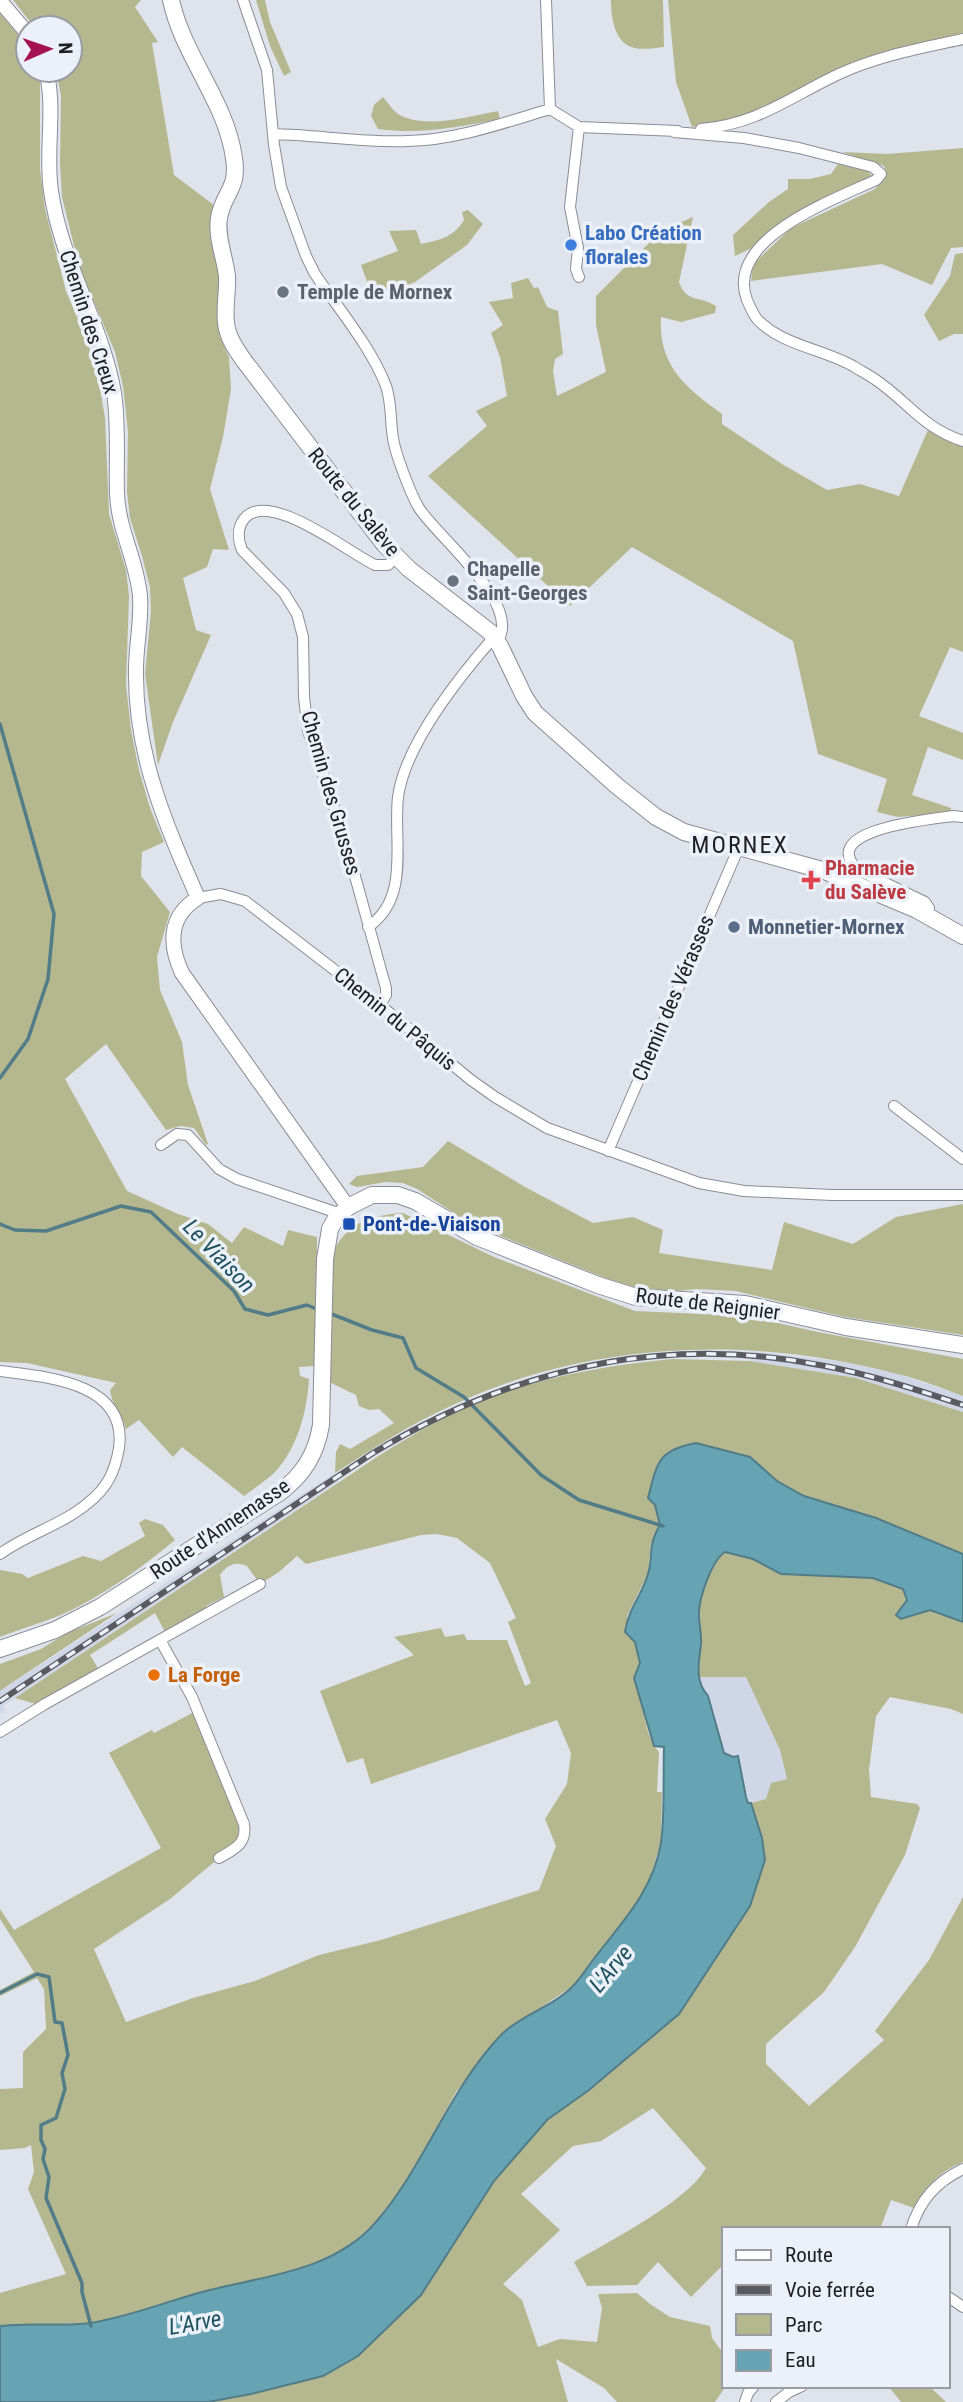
<svg xmlns="http://www.w3.org/2000/svg" width="963" height="2402" viewBox="0 0 963 2402" font-family="'Roboto Condensed',sans-serif">
  <rect width="100%" height="100%" fill="#dee3ec"/>
  <path fill="#cfd7e7" d="M751 1351 844 1362 898 1374 963 1396V1412L856 1378 750 1361Z
    M335 1473 338 1482 3 1706 5 1710 0 1714V1691Z
    M698 1677H746L780 1750 787 1780 766 1799 749 1803 738 1757H733L724 1753 708 1697 702 1690Z"/>
  <path fill="#b5b88f" d="M13 0H141L135 7 158 42 152 43 174 175 214 205 211 237 219 265 221 283 218 323 220 337 229 357 231 389 223 437 210 489 229 550 213 549 207 567 183 578 196 630 211 635 173 722 158 765 145 674 151 611 150 587 142 556 130 518 127 492 128 432 123 386 115 352 79 266 62 197 60 163 61 96 56 70H70V28H35Z
    M256 0H265L270 22 291 72 284 76 270 46Z
    M611 0H663L664 47C656 48 643 50 635 48 614 44 611 17 611 0Z
    M668 0H963V34L869 58 772 106 742 116 692 127 676 82Z
    M0 13 28 47V70H39L40 73V169L45 209 66 291 88 343 100 388 105 418 109 514 126 570 129 596 126 685 131 730 139 770 150 808 164 842 142 852 141 876 170 912 157 957 160 990 182 1042 188 1085 208 1144 206 1145 194 1128 181 1126 166 1130 106 1044 65 1079 127 1191 178 1214 208 1224 232 1243 244 1227 283 1246 288 1230 317 1237 316 1366 299 1367 300 1376 309 1379C307 1411 298 1447 275 1472 266 1481 254 1488 244 1496L182 1447 173 1457 139 1420 126 1429C122 1415 111 1403 110 1390L116 1383 27 1363 0 1362Z
    M383 97C388 102 392 110 398 114 425 130 470 116 498 111L500 119C459 127 420 135 378 129L371 116 374 105Z
    M963 148V247L951 248 932 285 882 264 751 281 753 264 791 228 875 189 886 176 884 166 842 152 887 154Z
    M838 164 868 171 872 176 787 218 752 248 735 256 733 235 769 202 788 189V179H810L831 174Z
    M468 210 483 224 467 245 415 282 398 289 384 291 368 284 361 265 398 251 389 231 416 230 421 244C440 240 454 237 464 220L462 212Z
    M693 217 679 282C687 304 699 295 716 306L715 313 681 322 661 317C658 366 686 388 722 414V424L782 464 827 490 860 484 899 496 928 430 963 445V652L950 647 919 716 963 733V760L928 747 912 795 951 808 950 813 898 817 877 812 887 779 818 754 793 641 632 547 570 606 428 476 487 426 476 411 507 396 500 357 491 333 503 325 489 302 513 298 511 283 528 278 534 288 538 287 547 307 558 311 563 354 555 359 553 371 557 396 606 372 596 325V296L649 243 668 228Z
    M963 253V334H954L939 341 924 315 950 276 955 254Z
    M448 1141 525 1187 593 1223 633 1217 663 1230 659 1253 772 1270 784 1222 853 1244 896 1217 963 1204V1335L845 1317 735 1291 697 1289 667 1292 641 1289 608 1279 496 1234 462 1218 417 1189 403 1183 386 1182 357 1187 349 1184 357 1176 423 1167Z
    M403 1213 494 1257 635 1311 747 1316 818 1332 963 1359V1396C941 1388 920 1379 897 1374 753 1335 591 1341 455 1404 412 1423 374 1448 335 1473L336 1452 340 1444 350 1449 394 1423 379 1409 369 1410 359 1406 356 1395 329 1382 332 1255C345 1223 371 1215 403 1213Z
    M672 1359 750 1361 856 1378 963 1412V1554L876 1518 804 1496 777 1481 750 1457 696 1443 655 1505 660 1525 651 1544 648 1574 627 1616C632 1632 637 1649 640 1665 644 1692 640 1731 659 1752L657 1792H662L661 1842 649 1881 632 1913 573 1986 504 2032 456 2092 411 2175 375 2223 347 2247 304 2268 253 2282 202 2292 156 2308 114 2318 89 2323 0 2326V2293L66 2274 28 2189 34 2172 31 2145 25 2148 0 2150V2089L23 2088V2052L46 2029 44 1989 37 1978 0 1996V1990L34 1972 0 1919V1909L14 1930 161 1848 109 1753 152 1730 154 1733 198 1710 244 1837 170 1899 94 1949 126 2022 193 1998 255 1981 319 1955 381 1940 539 1890 556 1846 545 1819 567 1784 571 1753 557 1720 371 1784 363 1758 347 1763 320 1691 414 1655 394 1637 441 1628 445 1637 464 1634 467 1640H507L525 1686 531 1683 508 1622 516 1618 490 1563 457 1538 437 1534 421 1535 306 1564 297 1556 279 1572 260 1584 247 1566C235 1561 227 1565 220 1575L224 1597 206 1606 211 1612 167 1636 155 1613 90 1655 101 1673 36 1704 15 1698 383 1453C400 1443 417 1432 434 1423 507 1383 590 1367 672 1359Z
    M145 1519 163 1525 175 1540C140 1569 103 1596 61 1615 41 1623 20 1629 0 1637V1570L22 1574 28 1578 83 1556 101 1561 145 1536 139 1523Z
    M725 1552 753 1559 781 1574 873 1578 903 1589 907 1601 897 1614 901 1619 930 1610 963 1622V1714L951 1709 890 1697 876 1716 869 1770 871 1797 917 1804 920 1808 905 1855 855 1947 824 1992 766 2044V2064L809 2106 884 2040 875 2031 929 1960 963 1897V2162C941 2170 925 2187 914 2208L891 2200 880 2229H723V2265L691 2297 658 2262 637 2285 587 2286 574 2262C608 2242 688 2201 706 2168L653 2108 601 2141 573 2146 521 2194 560 2230 503 2284 522 2300 538 2347 560 2339 597 2342 602 2308 598 2294 637 2293 650 2304 670 2317 710 2326 712 2338 723 2353V2386H726L715 2402H617L604 2388 556 2359 568 2402H208L251 2394 323 2376 358 2356 421 2295 493 2181 547 2120 589 2090 679 2014 750 1906 765 1860 762 1838 751 1803 766 1799 771 1783 787 1779 780 1750 746 1677H698L701 1641 699 1611 703 1590 718 1557Z
    M117 1613 7 1686 0 1691V1664L41 1649 67 1633Z
    M888 2386H929L946 2402H901Z"/>
  <path fill="#67a4b3" stroke="#517c88" stroke-width="2" d="M696 1443 750 1457 777 1481 804 1496 876 1518 963 1554V1622L930 1610 901 1619 896 1615 907 1600 903 1589 873 1578 781 1574 753 1559 725 1552C712 1560 700 1596 699 1611 698 1622 702 1633 701 1644 699 1663 694 1680 708 1696L724 1753 733 1757 738 1756 746 1797 748 1803H751L762 1838 765 1860 750 1906 679 2014 589 2090 547 2120 494 2181 421 2295 358 2356 323 2376 251 2394 208 2402H0V2326C30 2322 60 2327 90 2323 129 2317 165 2302 202 2292 262 2276 333 2272 376 2222 426 2164 449 2088 503 2033 523 2014 554 2006 573 1986 582 1977 588 1966 596 1956 624 1920 653 1890 661 1843 665 1816 663 1776 664 1747L654 1746 634 1678 640 1663 635 1642 625 1632C629 1606 642 1596 648 1574 654 1553 647 1547 660 1525L655 1505 648 1498C657 1464 657 1450 696 1443Z"/>
  <g fill="none" stroke-linecap="round" stroke-linejoin="round">
    <path stroke="#517c88" stroke-width="3.5" d="M0 724 54 914 48 979 28 1039 0 1078
      M0 1224 15 1230 46 1231 121 1206 151 1212 234 1291 245 1309 268 1315 307 1305 319 1310
      M329 1313 372 1330 403 1338 416 1368 464 1397 541 1475 579 1500 663 1526
      M0 1993 37 1974 49 1977 55 2022 62 2023 68 2055 62 2073 65 2089 56 2118 41 2125V2140L45 2149 43 2159 49 2177 46 2198 82 2283V2292L91 2326"/>
    <g stroke="#898d96" stroke-width="12">
      <path id="minor" d="M243 0 267 70 274 145 281 187 306 256 315 274C338 308 371 347 386 386 392 403 390 421 393 438 395 453 411 495 419 508 438 538 524 605 497 642
        M546 0 550 109
        M550 109 579 127 678 131
        M701 129C758 124 790 97 839 74 878 56 922 48 963 39
        M674 132 744 138 799 148 873 167 881 174 876 180C833 200 724 239 747 300 750 307 753 314 757 319 781 345 823 349 853 366 861 371 869 375 876 380 908 402 923 428 963 441
        M273 134C318 135 363 143 408 141 456 140 503 123 550 109
        M579 277 576 269 578 248 570 207 579 127
        M198 898 221 894 245 901 380 1005 471 1080 495 1097 547 1128 699 1183 744 1191 832 1195H963
        M927 915 929 908 925 902 858 870C815 829 934 819 953 816L963 817
        M368 927C411 898 393 841 398 797 405 745 460 676 494 637
        M380 1005 386 995V988L343 833 308 731 304 697 303 637 297 614 284 593 242 550C238 540 237 528 244 519 268 488 349 553 375 565H388L396 557
        M894 1106 963 1159
        M161 1145 177 1134 188 1135 219 1169 237 1179 341 1214
        M608 1151 739 847
        M0 1371C46 1377 128 1382 119 1448 115 1472 107 1488 88 1503 62 1525 27 1534 0 1554
        M160 1640 192 1697 244 1824C247 1844 235 1849 219 1858
        M0 1732 45 1704 260 1584
        M911 2229C920 2200 936 2182 963 2169
        M947 2296 963 2307
        M745 2402 748 2393 754 2386
        M776 2402 789 2392 802 2386"/>
    </g>
    <g stroke="#898d96" stroke-width="16">
      <path id="tertiary" d="M0 1 28 34
        M46 70C56 109 45 151 51 191 61 262 102 324 114 393 119 426 116 460 117 493 118 529 137 561 140 596 142 623 135 649 136 676 136 757 166 825 198 898 168 916 169 945 182 973L348 1207"/>
    </g>
    <g stroke="#898d96" stroke-width="18">
      <path id="secondary" d="M171 0C183 56 226 101 234 158 239 189 223 193 219 218 216 237 225 258 227 276 228 294 223 312 227 329 230 342 238 352 245 362L384 544 409 569 490 632 500 646 524 696 535 713 617 786 656 817 684 832 822 870 917 910 963 936
        M0 1649 55 1630 100 1607 279 1493C303 1475 316 1455 321 1425L325 1259 330 1229 335 1220 348 1207 372 1195H398L415 1201 477 1237 598 1285 636 1297 745 1304 846 1327 963 1345"/>
    </g>
    <use href="#minor" stroke="#fff" stroke-width="10"/>
    <use href="#tertiary" stroke="#fff" stroke-width="14"/>
    <use href="#secondary" stroke="#fff" stroke-width="16"/>
    <g stroke="#595b61" stroke-width="6">
      <path id="rail" d="M0 1701 373 1453C512 1369 664 1333 825 1366 872 1375 918 1390 963 1405"/>
    </g>
    <use href="#rail" stroke="#ebf0f9" stroke-width="3.5" stroke-dasharray="10" stroke-linecap="butt"/>
  </g>
  <circle fill="#3f7fe0" stroke="#ebf0f9" stroke-width="2.5" cx="571" cy="245" r="7"/>
  <g fill="#6b7280" stroke="#ebf0f9" stroke-width="2.5">
    <circle cx="283" cy="292" r="7"/>
    <circle cx="453" cy="581" r="7"/>
  </g>
  <path fill="#e0444e" stroke="#ebf0f9" stroke-width="2.5" d="M807.5 869.5h7v7h7v7h-7v7h-7v-7h-7v-7h7z"/>
  <circle fill="#5c6f8a" stroke="#ebf0f9" stroke-width="2.5" cx="734" cy="927" r="7"/>
  <rect fill="#1a4fb4" stroke="#ebf0f9" stroke-width="2.5" x="342" y="1217" width="14" height="14" rx="3.5"/>
  <circle fill="#e8710a" stroke="#ebf0f9" stroke-width="2.5" cx="154" cy="1675" r="7"/>
  <g text-anchor="middle" dominant-baseline="central" stroke-width="7" stroke-linejoin="round" paint-order="stroke">
    <g font-size="21" font-weight="bold" fill="#366cbe" stroke="#ebf0f9" text-anchor="start">
      <text x="585" y="233">Labo Création<tspan x="585" dy="24">florales</tspan></text>
    </g>
    <g font-size="21" font-weight="bold" fill="#5b616d" stroke="#ebf0f9" text-anchor="start">
      <text x="297" y="292">Temple de Mornex</text>
      <text x="467" y="569">Chapelle<tspan x="467" dy="24">Saint-Georges</tspan></text>
    </g>
    <g font-size="21" fill="#1e1f23" stroke="#ebf0f9">
      <text transform="translate(89 322) rotate(72)">Chemin des Creux</text>
      <text transform="translate(354 502) rotate(51)">Route du Salève</text>
      <text transform="translate(331 793) rotate(74)">Chemin des Grusses</text>
      <text transform="translate(673 998) rotate(-67)">Chemin des Vérasses</text>
      <text transform="translate(395 1019) rotate(39)">Chemin du Pâquis</text>
      <text transform="translate(708 1304) rotate(7)">Route de Reignier</text>
      <text transform="translate(220 1529) rotate(-34)">Route d'Annemasse</text>
    </g>
    <g font-size="21" font-weight="bold" fill="#be3a42" stroke="#ebf0f9" text-anchor="start">
      <text x="825" y="868">Pharmacie<tspan x="825" dy="24">du Salève</tspan></text>
    </g>
    <g font-size="21" font-weight="bold" fill="#4e5e75" stroke="#ebf0f9" text-anchor="start">
      <text x="748" y="927">Monnetier-Mornex</text>
    </g>
    <g font-size="21" font-weight="bold" fill="#164399" stroke="#ebf0f9" text-anchor="start">
      <text x="363" y="1224">Pont-de-Viaison</text>
    </g>
    <g font-size="21" font-weight="bold" fill="#c56008" stroke="#ebf0f9" text-anchor="start">
      <text x="168" y="1675">La Forge</text>
    </g>
    <g font-size="23" font-style="italic" fill="#1c515d" stroke="#ebf0f9">
      <text transform="translate(219 1256) rotate(46)">Le Viaison</text>
      <text transform="translate(611 1969) rotate(-50)">L'Arve</text>
      <text transform="translate(195 2323) rotate(-10)">L'Arve</text>
    </g>
    <g font-size="24" letter-spacing="2" fill="#1e1f23" stroke="#ebf0f9">
      <text x="740" y="845">MORNEX</text>
    </g>
  </g>
  <rect x="722" y="2227" width="228" height="161" fill="#ebf0f9" stroke="#999ca3" stroke-width="2"/>
  <rect x="736" y="2250" width="35" height="10" fill="#ffffff" stroke="#999ca3" stroke-width="2"/>
  <text x="785" y="2262" font-size="21" fill="#1e1f23">Route</text>
  <rect x="736" y="2285" width="35" height="10" fill="#595b61" stroke="#999ca3" stroke-width="2"/>
  <text x="785" y="2297" font-size="21" fill="#1e1f23">Voie ferrée</text>
  <rect x="736" y="2314" width="35" height="21" fill="#b5b88f" stroke="#999ca3" stroke-width="2"/>
  <text x="785" y="2332" font-size="21" fill="#1e1f23">Parc</text>
  <rect x="736" y="2350" width="35" height="21" fill="#67a4b3" stroke="#999ca3" stroke-width="2"/>
  <text x="785" y="2367" font-size="21" fill="#1e1f23">Eau</text>
  <g transform="translate(49 49) rotate(88)"><circle r="33" fill="#ebf0f9" stroke="#999ca3" stroke-width="2"/>
  <path d="M0-5L12 26L0 18L-12 26Z" fill="#a41252"/>
  <text y="-10" font-size="19" font-weight="bold" text-anchor="middle" fill="#1e1f23">N</text>
  </g>
</svg>
